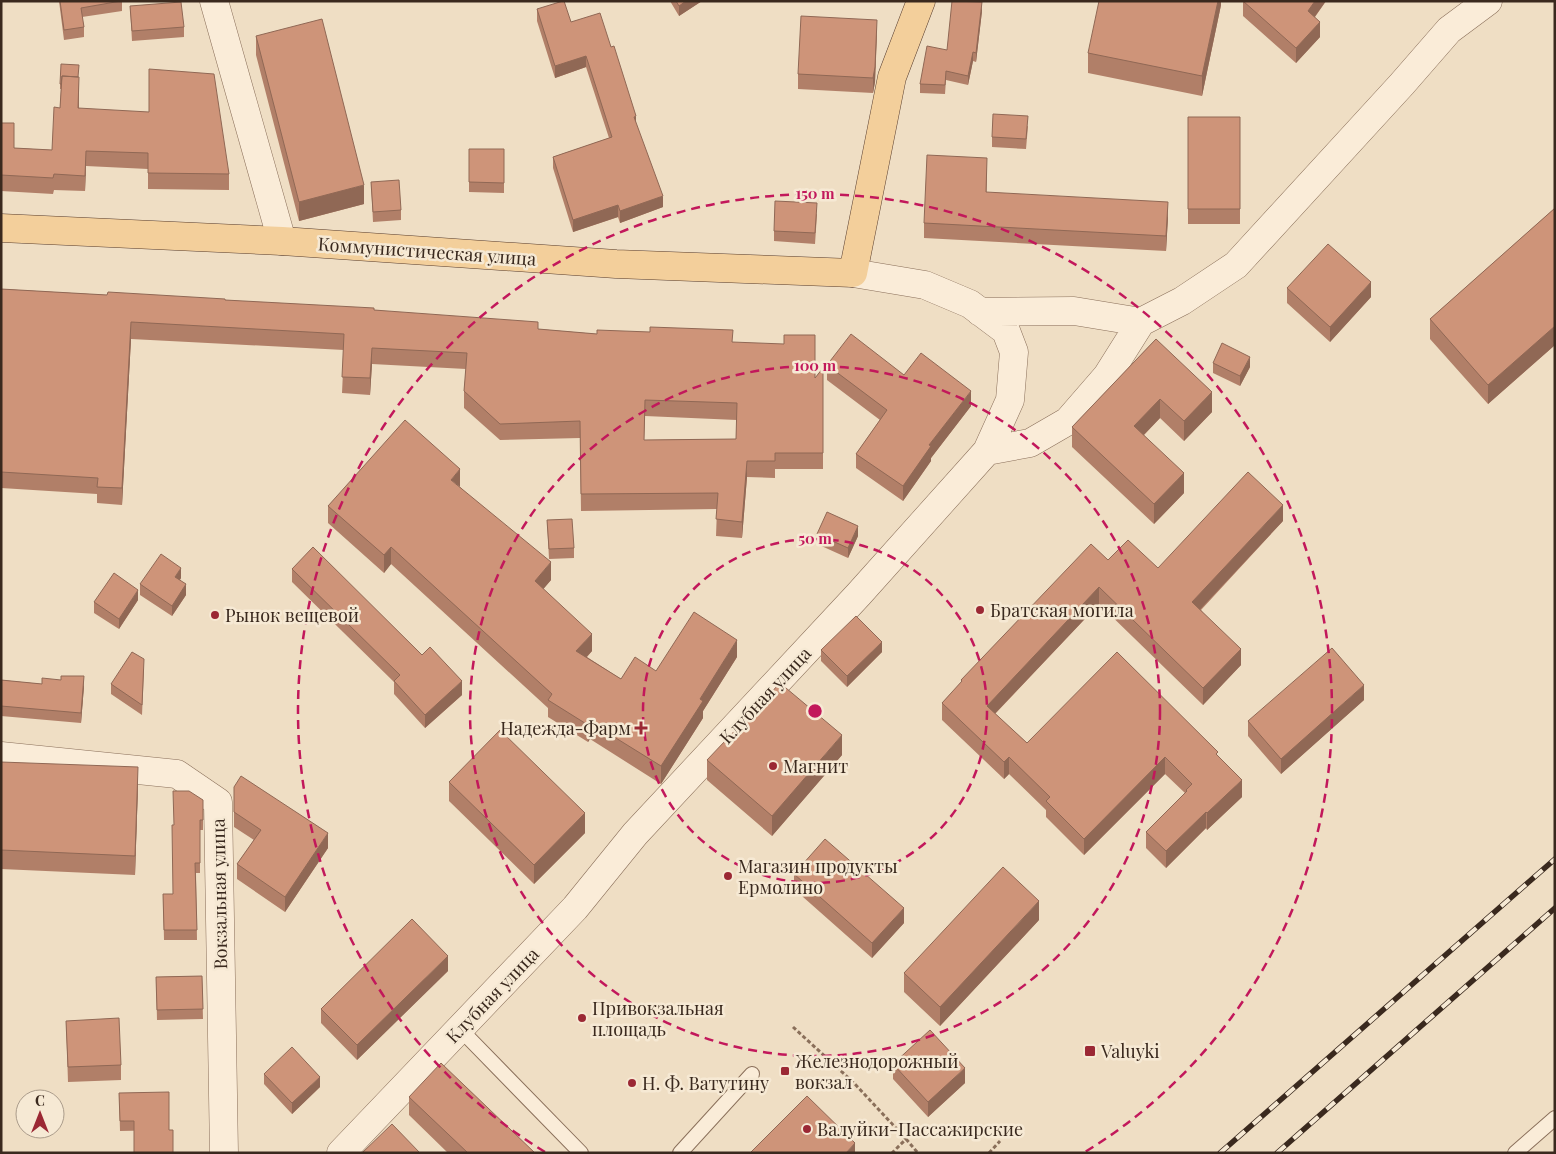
<svg xmlns="http://www.w3.org/2000/svg" width="1556" height="1154" viewBox="0 0 1556 1154" font-family="'Playfair Display',serif">
  <rect width="100%" height="100%" fill="#efdec4"/>
  <g fill="none" stroke-linecap="round" stroke-linejoin="round">
    <g stroke="#8a6f5a" stroke-width="16">
      <path id="service" d="M460 1029 581 1153
        M680 1153 752 1074
        M1515 1153 1555 1118"/>
    </g>
    <g stroke="#8a6f5a" stroke-width="29">
      <path id="minor" d="M214 1 282 241
        M980 312 1074 311 1141 322
        M987 451 1030 443 1068 421 1107 376 1141 322 1182 301 1236 265 1402 84 1449 30 1488 1
        M1 756 177 774 218 802 224 1153
        M341 1153 575 908 635 834 859 594 987 451 1010 400 1014 352 1006 331 970 304 925 285 853 273"/>
    </g>
    <g stroke="#583d2e" stroke-width="29">
      <path id="primary" d="M1 228 282 241 616 264 853 273 892 77 921 1"/>
    </g>
    <path stroke="#8a6f5a" stroke-width="3" stroke-dasharray="4 2.5" stroke-linecap="butt" d="M793 1027 854 1083 906 1139 892 1153
      M906 1139 918 1153
      M989 1153 1000 1141"/>
    <use href="#service" stroke="#faecd8" stroke-width="14"/>
    <use href="#minor" stroke="#faecd8" stroke-width="28"/>
    <use href="#primary" stroke="#f3cf9b" stroke-width="28"/>
    <g stroke="#3a291e" stroke-width="5.5">
      <path id="rail" d="M1220 1153 1555 859
        M1277 1153 1555 908"/>
    </g>
    <use href="#rail" stroke="#f6e9d4" stroke-width="4" stroke-dasharray="11" stroke-linecap="butt"/>
  </g>
  <path fill="#b17f68" fill-rule="evenodd" d="M59 1H122V11L82 17 84 27V37L64 40Z
    M670 1H702L679 16Z
    M1221 1V5L1202 96 1088 73V53Z
    M1243 1H1326L1315 17 1320 37 1296 63 1243 16Z
    M130 6 184 27V37L132 41Z
    M537 9 571 22 636 125 663 207 620 223 618 217 573 232 553 168V157L609 138 586 67 555 78 537 21Z
    M982 11 976 62 973 61 968 85 946 80 945 94 920 93V84L947 50Z
    M877 35 875 82 873 93 798 89V74Z
    M256 36 364 204 299 221 256 55Z
    M78 77 79 92V108L229 174V190L148 189V169L86 166 85 191 54 190 53 194 1 191V123L14 148 52 150 60 108 61 89H60V84Z
    M1188 117H1240V224H1188Z
    M1028 126 1026 149 992 147V137Z
    M469 149H504V193L469 192Z
    M987 173 986 193 1168 217 1166 251 924 238V223Z
    M371 182 401 210V220L373 222Z
    M1555 208V345L1488 404 1430 339V319Z
    M817 214 815 244 774 241V231Z
    M1287 288 1371 297 1330 342 1287 303Z
    M1 289 107 295 225 300 374 310 538 329 597 334 733 342 815 378 823 368V469H775V478L747 477 742 538 716 536 717 509 581 511 580 438 500 440 464 408V391L466 369 372 364 370 395 342 393 344 350 131 339 122 505 97 503V494L1 488ZM645 416 737 420 736 439 644 440Z
    M1156 339 1212 412 1184 441 1160 418 1144 435 1184 493 1154 524 1072 447V427Z
    M1213 363 1250 367 1240 386 1213 373Z
    M827 365 904 375 971 406 931 458V461L903 501 856 468V454L880 420 827 380Z
    M460 487 551 580 543 589 592 651 587 657 621 679 656 671 737 657 703 711V718L661 784 590 739 588 742 548 717V708L391 564 384 573 328 523V506Z
    M547 520 574 548V558L549 559Z
    M1283 521 1201 610 1241 665 1203 705 1099 604 995 714 1027 743 1218 756 1242 797 1207 830 1206 828 1166 868 1146 848V832L1185 793 1165 774 1084 855 1046 817V810L1009 774 1004 779 942 720V703L961 683V680L1108 560 1158 568Z
    M817 534 858 536 848 558 817 544Z
    M292 569 462 695 425 728 394 694V682L292 582Z
    M181 578 180 580 186 595 172 616 140 595V584Z
    M138 600 119 629 94 613V602Z
    M821 650 882 652 847 687 821 661Z
    M144 669 142 715 111 694V684Z
    M1 680 42 684 84 686 81 723 1 716Z
    M1364 700 1281 774 1248 736V721Z
    M842 755 772 836 707 780V760Z
    M1 762 138 786 135 875 1 869Z
    M449 782 585 833 534 884 449 801Z
    M234 787 328 848 285 912 237 879V864L254 840 234 827Z
    M203 800V830H200V873H196L197 940H164L163 894H173L174 825Z
    M794 874 904 923 872 958 794 889Z
    M1039 920 940 1026 904 992V973Z
    M448 971 357 1060 321 1023V1009Z
    M202 976 203 1019 157 1020 156 977Z
    M66 1021 121 1065V1080L68 1082Z
    M893 1064 965 1083 928 1117 893 1079Z
    M264 1074 320 1087 292 1114 264 1084Z
    M119 1093 169 1130 120 1131Z
    M409 1097 535 1153H448L409 1115Z"/>
  <path fill="#906855" d="M686 1H702L679 16V6Z
    M1218 1H1221V5L1202 96V76Z
    M1315 1H1326L1308 26V11Z
    M982 2V11L976 62V53Z
    M877 20 875 82 873 93V78Z
    M1320 22V37L1296 63V48Z
    M973 52V61L968 85V76Z
    M586 56V67L555 78V66Z
    M79 77V92L78 124V108Z
    M636 116V128L634 117Z
    M86 151V166L85 191V176Z
    M987 158V173L986 207V192Z
    M364 185V204L299 221V202Z
    M663 196V207L620 223V211Z
    M1168 202V217L1166 251V236Z
    M618 205V217L573 232V220Z
    M1371 282V297L1330 342V327Z
    M131 322V339L122 505V488Z
    M1555 326V345L1488 404V385Z
    M372 348V364L370 395V378Z
    M1250 357V367L1240 386V376Z
    M971 391V406L931 458V461L903 501V486L929 445Z
    M1212 392V412L1184 441V421Z
    M1160 399V418L1134 445V426Z
    M747 461V477L742 538V522Z
    M460 469V487L451 480Z
    M1184 473V493L1154 524V504Z
    M1283 505V521L1192 618V602Z
    M858 526V536L848 558V548Z
    M391 547V564L384 573V555Z
    M551 562V580L535 599V581Z
    M181 568V578L175 587V577Z
    M186 584V595L172 616V606Z
    M1099 587V604L987 722V706Z
    M138 590V600L119 629V619Z
    M592 634V651L576 668V651Z
    M737 640V657L703 711V718L661 784V766L700 699Z
    M882 642V652L847 687V676Z
    M1241 649V665L1203 705V688Z
    M84 676V686L81 723V713Z
    M462 681V695L425 728V715Z
    M1364 685V700L1281 774V759Z
    M590 722V739L588 742V725Z
    M842 735V755L772 836V816Z
    M1009 757V774L1004 779V762Z
    M1165 757V774L1084 855V839Z
    M138 767V786L135 875V856Z
    M1242 780V797L1207 830V813Z
    M1206 812V828L1166 868V851Z
    M585 813V833L534 884V865Z
    M328 833V848L285 912V897Z
    M1039 901V920L940 1026V1007Z
    M904 908V923L872 958V943Z
    M448 956V971L357 1060V1045Z
    M965 1068V1083L928 1117V1102Z
    M320 1077V1087L292 1114V1103Z
    M855 1143V1153H846Z"/>
  <path fill="#ce9479" stroke="#906855" fill-rule="evenodd" d="M60 1H121L81 8 84 27 64 30Z
    M563 1H564L571 22 600 13 611 47 614 46 636 116 634 117 663 196 620 211 618 205 573 220 553 157 612 137 586 56 555 66 537 9Z
    M676 1H686L679 6Z
    M952 1 982 2 976 53 973 52 968 76 946 71 945 85 920 84 927 46 947 50Z
    M1099 1H1218L1202 76 1088 53Z
    M1243 1H1315L1308 11 1320 22 1296 48Z
    M181 2 184 27 132 31 130 6Z
    M801 16 877 20 875 67 873 78 798 74Z
    M322 19 364 185 299 202 256 36Z
    M61 64 79 65 78 77 62 76 61 84H60Z
    M149 69 214 74 229 174 148 173V153L86 151 85 176 54 174 53 178 1 175V123H14V148L52 150 54 107 60 108 62 76 79 77 78 108 149 112Z
    M993 114 1028 116 1026 139 992 137Z
    M1188 117H1240V209H1188Z
    M469 149H504V183L469 182Z
    M927 155 987 158 986 192 1168 202 1166 236 924 223Z
    M399 180 401 210 373 212 371 182Z
    M775 201 817 203 815 233 774 231Z
    M1555 208V326L1488 385 1430 319Z
    M1328 244 1371 282 1330 327 1287 288Z
    M1 289 107 295 108 292 225 299V300L374 308V310L538 322V329L597 334V330L650 332V327L733 330 732 342 784 344V335H815V378L823 368V453H775V461H747L742 522 716 519 718 493 581 494 580 421 500 424 464 391 467 353 372 348 370 378 342 377 344 334 131 322 122 488 97 487 98 478 1 472ZM645 400 737 403 736 439 644 440Z
    M851 334 904 375 921 353 971 391 929 445 931 446 903 486 856 454 887 410 827 365Z
    M1156 339 1212 392 1184 421 1160 399 1134 426 1184 473 1154 504 1072 427Z
    M1222 343 1250 357 1240 376 1213 363Z
    M405 420 460 469 451 480 551 562 535 581 592 634 576 651 621 679 635 657 656 671 694 612 737 640 700 699 703 701 661 766 590 722 588 725 548 700 552 694 391 547 384 555 328 506Z
    M1248 472 1283 505 1192 602 1241 649 1203 688 1099 587 987 706 1027 743 1117 652 1218 752 1216 754 1242 780 1207 813 1206 812 1166 851 1146 832 1187 791 1186 790 1192 784 1165 757 1084 839 1046 801 1050 797 1009 757 1004 762 942 703 962 681 961 680 1091 544 1108 560 1128 540 1158 568Z
    M827 512 858 526 848 548 817 534Z
    M572 519 574 548 549 549 547 520Z
    M313 547 422 655 430 647 462 681 425 715 394 681 400 675 292 569Z
    M161 554 181 568 175 577 186 584 172 606 140 584Z
    M114 573 138 590 119 619 94 602Z
    M856 616 882 642 847 676 821 650Z
    M1332 648 1364 685 1281 759 1248 721Z
    M132 652 144 659 142 705 111 684Z
    M61 676H84L81 713 1 706V680L42 684V678L61 680Z
    M780 683 842 735 772 816 707 760Z
    M500 730 585 813 534 865 449 782Z
    M1 762 138 767 135 856 1 850Z
    M241 776 328 833 285 897 237 864 261 830 234 812V787Z
    M173 791H189L203 800V820H200V863H195L197 930H164L163 894H173L172 825H174Z
    M825 839 904 908 872 943 794 874Z
    M1003 867 1039 901 940 1007 904 973Z
    M412 919 448 956 357 1045 321 1009Z
    M202 976 203 1009 157 1010 156 977Z
    M119 1018 121 1065 68 1067 66 1021Z
    M930 1030 965 1068 928 1102 893 1064Z
    M292 1047 320 1077 292 1103 264 1074Z
    M441 1063 535 1153H468L409 1097Z
    M169 1092V1130H173V1153H134V1121H120L119 1093Z
    M807 1096 855 1143 846 1153H750Z
    M392 1124 420 1153H362Z"/>
  <g fill="none" stroke="#c2185b" stroke-width="2.5" stroke-dasharray="9 6">
    <circle cx="815" cy="711" r="172"/>
    <circle cx="815" cy="711" r="345"/>
    <path d="M545 1152A517 517 0 1 1 1085 1152"/>
  </g>
  <g fill="#9b2834" stroke="#f6e9d4" stroke-width="2">
    <circle cx="980" cy="610" r="5"/>
    <circle cx="215" cy="615" r="5"/>
    <path d="M638.5 720.5h5v5h5v5h-5v5h-5v-5h-5v-5h5z"/>
    <circle cx="773" cy="766" r="5"/>
    <circle cx="728" cy="876" r="5"/>
    <circle cx="582" cy="1018" r="5"/>
    <rect x="1084" y="1045" width="12" height="12" rx="2.5"/>
    <rect x="780" y="1066" width="10" height="10" rx="2.5"/>
    <circle cx="632" cy="1083" r="5"/>
    <circle cx="807" cy="1129" r="5"/>
  </g>
  <g text-anchor="middle" dominant-baseline="central" stroke-width="5" stroke-linejoin="round" paint-order="stroke">
    <g font-size="18" fill="#3a291e" stroke="#f6e9d4">
      <text transform="translate(427 251) rotate(4)">Коммунистическая улица</text>
      <text transform="translate(765 695) rotate(-47)">Клубная улица</text>
      <text transform="translate(219 894) rotate(-91)">Вокзальная улица</text>
      <text transform="translate(492 995) rotate(-46)">Клубная улица</text>
    </g>
    <g font-size="18" fill="#3a291e" stroke="#f6e9d4" text-anchor="start">
      <text x="990" y="610">Братская могила</text>
      <text x="225" y="615">Рынок вещевой</text>
      <text x="631" y="728" text-anchor="end">Надежда-Фарм</text>
      <text x="783" y="766">Магнит</text>
      <text x="738" y="866">Магазин продукты<tspan x="738" dy="21">Ермолино</tspan></text>
      <text x="592" y="1008">Привокзальная<tspan x="592" dy="21">площадь</tspan></text>
      <text x="1101" y="1051">Valuyki</text>
      <text x="795" y="1061">Железнодорожный<tspan x="795" dy="21">вокзал</tspan></text>
      <text x="642" y="1083">Н. Ф. Ватутину</text>
      <text x="817" y="1129">Валуйки-Пассажирские</text>
    </g>
  </g>
  <circle cx="815" cy="711" r="8" fill="#c2185b" stroke="#f6e9d4" stroke-width="2.5"/>
  <g font-size="15" text-anchor="middle" font-weight="bold" fill="#c2185b" stroke="#f6e9d4" stroke-width="5" stroke-linejoin="round" paint-order="stroke">
    <text x="815" y="199">150 m</text>
    <text x="815" y="371">100 m</text>
    <text x="815" y="544">50 m</text>
  </g>
  <rect width="1556" height="1154" fill="none" stroke="#3a291e" stroke-width="5"/>
  <g transform="translate(40 1114)"><circle r="24" fill="#f6e9d4" stroke="#ab9c8b"/>
  <path d="M0-4L9 19L0 12L-9 19Z" fill="#9b2834"/>
  <text y="-8" font-size="14" font-weight="bold" text-anchor="middle" fill="#3a291e">С</text>
  </g>
</svg>
